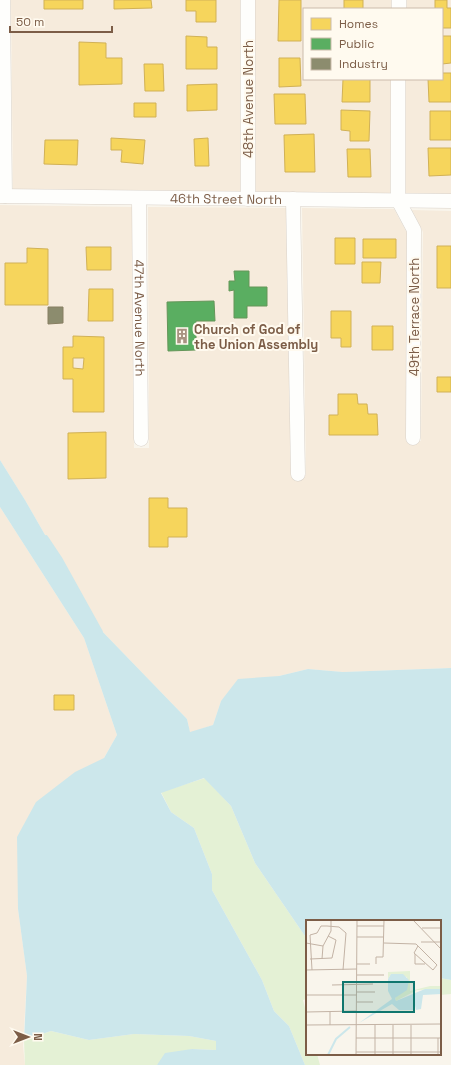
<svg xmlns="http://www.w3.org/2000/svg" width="451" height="1065" viewBox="0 0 451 1065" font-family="'Space Grotesk',sans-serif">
  <rect width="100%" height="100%" fill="#f9f5ec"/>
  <path fill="#f6ebdc" d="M11 0H240V192L13 189Z
    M255 0H391V9H304V79H391L390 193 256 192Z
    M407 0H451V194L406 193V79H442V9H407Z
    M0 205 132 207 134 448H149L148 207 286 208 292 474 306 475 302 208 394 209 407 233 406 439 421 441 423 232 412 210 451 211V668L343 672 308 669 279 676 221 701 213 725 190 733 187 719 98 627 25 500 0 460Z
    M0 507 84 638 117 735 18 909 27 976 23 1046 25 1065H0Z"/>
  <path fill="#e4f1d5" d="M205 778 231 806 255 863 307 939V999L303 1000 307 1016V1054H317L320 1065H305L289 1026 274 1011 262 980 212 890V874L194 828 171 812 161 792Z
    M440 978 451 980V994L440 995Z
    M51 1031 89 1040 134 1034 189 1036 216 1041V1050L192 1049 157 1065H25L24 1040Z"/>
  <path fill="#cce7eb" d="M0 460 25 500 98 627 187 719 190 732 213 725 221 701 238 679 279 676 308 669 343 672 451 668V980L440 978V921H307V939L255 863 231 806 204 778 161 793 171 812 194 828 212 874V890L262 980 274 1011 289 1026 305 1065H157L165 1053 192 1049 216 1050V1041L189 1036 134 1034 89 1040 51 1031 24 1040 27 976 18 909 17 837 36 802 75 772 104 758 117 735 84 638 0 507Z"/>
  <path fill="#f6d55c" stroke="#d1b156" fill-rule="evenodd" d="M44 0H83V9H44Z
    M114 0H151L152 8 114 9Z
    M186 0H216V22H196V11H186Z
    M279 0H301V41H278Z
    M344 0H363V9H344Z
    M435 0H447V8H451V28H442V9H435Z
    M186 36 207 37V47H217V69H186Z
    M442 36H451V63L442 64Z
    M79 42 106 43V58H122V84L79 85Z
    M279 58H300L301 86 279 87Z
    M144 64H163L164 91H145Z
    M442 73H451V102H429L428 79H442Z
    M343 79H370V102H342Z
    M217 84V110L187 111V85Z
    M274 94H305L306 124H275Z
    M134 103H156V117H134Z
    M341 110 370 111 369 141H350V131L341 130Z
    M430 111H451V140H430Z
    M314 134 315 172H285L284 135Z
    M111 138 145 140 143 164 121 162 122 150H111Z
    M208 138 209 166H195L194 139Z
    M45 140H78L77 165 44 164Z
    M428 148H451V175L429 176Z
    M347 149H370L371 177H348Z
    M335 238H355V264H335Z
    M363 239H396V258H363Z
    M437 246H451V288H437Z
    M86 247H111V270H87Z
    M27 248 48 249V305H5V263H27Z
    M362 262H381L380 283H362Z
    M89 289H113V321H88Z
    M331 311H351V347H341V338H331Z
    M372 326H393V350H372Z
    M73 336 104 337V412H73V379H63V347H73ZM73 358H84L83 369 73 368Z
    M437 377H451V392H437Z
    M338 394H357L358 404H367L368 414H377L378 435H329V415H338Z
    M106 432V478L68 479V433Z
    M149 498H168V508H187V537H168V547H149Z
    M54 695H74V710H54Z"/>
  <path fill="#5aae61" stroke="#649659" d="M234 271H249V287H267V306H247V318H234V290L229 291V281H235Z
    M214 301 215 321H196V350L168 351 167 302Z"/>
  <path fill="#8c8c6e" stroke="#877e62" d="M48 307H63V323L48 324Z"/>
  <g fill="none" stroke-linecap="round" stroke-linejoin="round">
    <path stroke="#cce7eb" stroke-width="4" d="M46 537 60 558 101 632"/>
    <g stroke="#d9d2ca" stroke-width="15">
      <g id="minor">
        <path d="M3 0 5 196"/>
        <path d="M248 0V199"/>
        <path d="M399 9V0"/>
        <path d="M398 79V200L414 230 413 438"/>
        <path id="s1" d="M0 196 451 201"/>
        <path id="s2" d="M139 198 141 439"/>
        <path d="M293 199 298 474"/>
      </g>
    </g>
    <use href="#minor" stroke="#fefefc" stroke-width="14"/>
  </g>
  <defs>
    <g id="building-bare" transform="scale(1.2)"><path d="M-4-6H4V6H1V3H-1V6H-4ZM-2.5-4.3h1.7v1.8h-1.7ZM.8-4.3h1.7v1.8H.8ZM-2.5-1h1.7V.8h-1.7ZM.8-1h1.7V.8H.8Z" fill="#a89281" stroke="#fffaef" stroke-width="2.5" paint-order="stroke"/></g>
  </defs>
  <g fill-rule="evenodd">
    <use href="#building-bare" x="182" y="336"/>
  </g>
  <g text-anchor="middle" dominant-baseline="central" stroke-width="4" stroke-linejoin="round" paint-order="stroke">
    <g font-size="13" fill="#7c5d47" stroke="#fffaef">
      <text transform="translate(248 99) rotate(-90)">48th Avenue North</text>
      <text stroke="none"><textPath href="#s1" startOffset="226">46th Street North</textPath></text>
      <text transform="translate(414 317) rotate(-90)">49th Terrace North</text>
      <text stroke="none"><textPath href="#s2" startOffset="120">47th Avenue North</textPath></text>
    </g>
    <g font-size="13" font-weight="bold" fill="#7c5d47" stroke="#fffaef" text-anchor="start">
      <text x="194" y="329">Church of God of<tspan x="194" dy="15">the Union Assembly</tspan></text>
    </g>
  </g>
  <g transform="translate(306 920)">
    <rect width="135" height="135" fill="#f9f5ec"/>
    <path d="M104 51V71L124 66H135V69L111 70 90 81 89 78 101 68V57L85 54 82 59V52Z" fill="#e4f1d5"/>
    <path d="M85 54H97L103 60 101 70 89 78 90 81 119 69H135V74L117 75 115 89 110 90 107 77V90H93L86 84 53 103 86 79 82 71V59Z" fill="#cce7eb"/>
    <path fill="none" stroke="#cce7eb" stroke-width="2" d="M22 135 30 119 44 107"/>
    <path fill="none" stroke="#c3b3a5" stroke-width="1" d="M107 0 134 28M51 6H78M116 8H135M51 17H78M115 22H135M0 23 17 26M78 23 110 24 131 45 127 50 108 33 112 26M109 34V44H119M4 39 26 38 30 20 22 16M16 39 17 26 25 11V0M51 44H64M70 44V37H77L78 0M0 50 51 49M6 50 4 15 11 13 15 6H21L33 7 40 13 37 50M51 55H78M26 65 67 64M51 72H69M0 75H51M51 82H67M0 92 51 91M0 105 135 104M24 105V92M50 118H135M50 132H135M50 135 51 0M69 135V105M87 135V105M105 135V105M132 135V118"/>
    <path fill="#0f766e" fill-opacity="0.15" stroke="#0f766e" stroke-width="2" d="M37 62H108V92H37Z"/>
    <rect width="135" height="135" fill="none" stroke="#7c5d47" stroke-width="2"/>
  </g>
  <rect x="303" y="8" width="140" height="72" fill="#fffaef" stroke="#cbbbac"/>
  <rect x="311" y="18" width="20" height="12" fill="#f6d55c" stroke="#cbbbac"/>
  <text x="339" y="28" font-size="12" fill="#7c5d47">Homes</text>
  <rect x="311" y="38" width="20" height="12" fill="#5aae61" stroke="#cbbbac"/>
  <text x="339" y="48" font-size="12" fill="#7c5d47">Public</text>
  <rect x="311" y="58" width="20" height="12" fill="#8c8c6e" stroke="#cbbbac"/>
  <text x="339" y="68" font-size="12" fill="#7c5d47">Industry</text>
  <g transform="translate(28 1037) rotate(90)" stroke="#fffaef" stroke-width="3" paint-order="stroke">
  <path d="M0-3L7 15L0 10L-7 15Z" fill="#7c5d47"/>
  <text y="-6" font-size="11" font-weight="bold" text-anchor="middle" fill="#7c5d47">N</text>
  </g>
  <path d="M10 26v6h102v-6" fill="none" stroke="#7c5d47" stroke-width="2"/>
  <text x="16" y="26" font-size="12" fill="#7c5d47" stroke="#fffaef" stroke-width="3" paint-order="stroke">50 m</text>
</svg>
